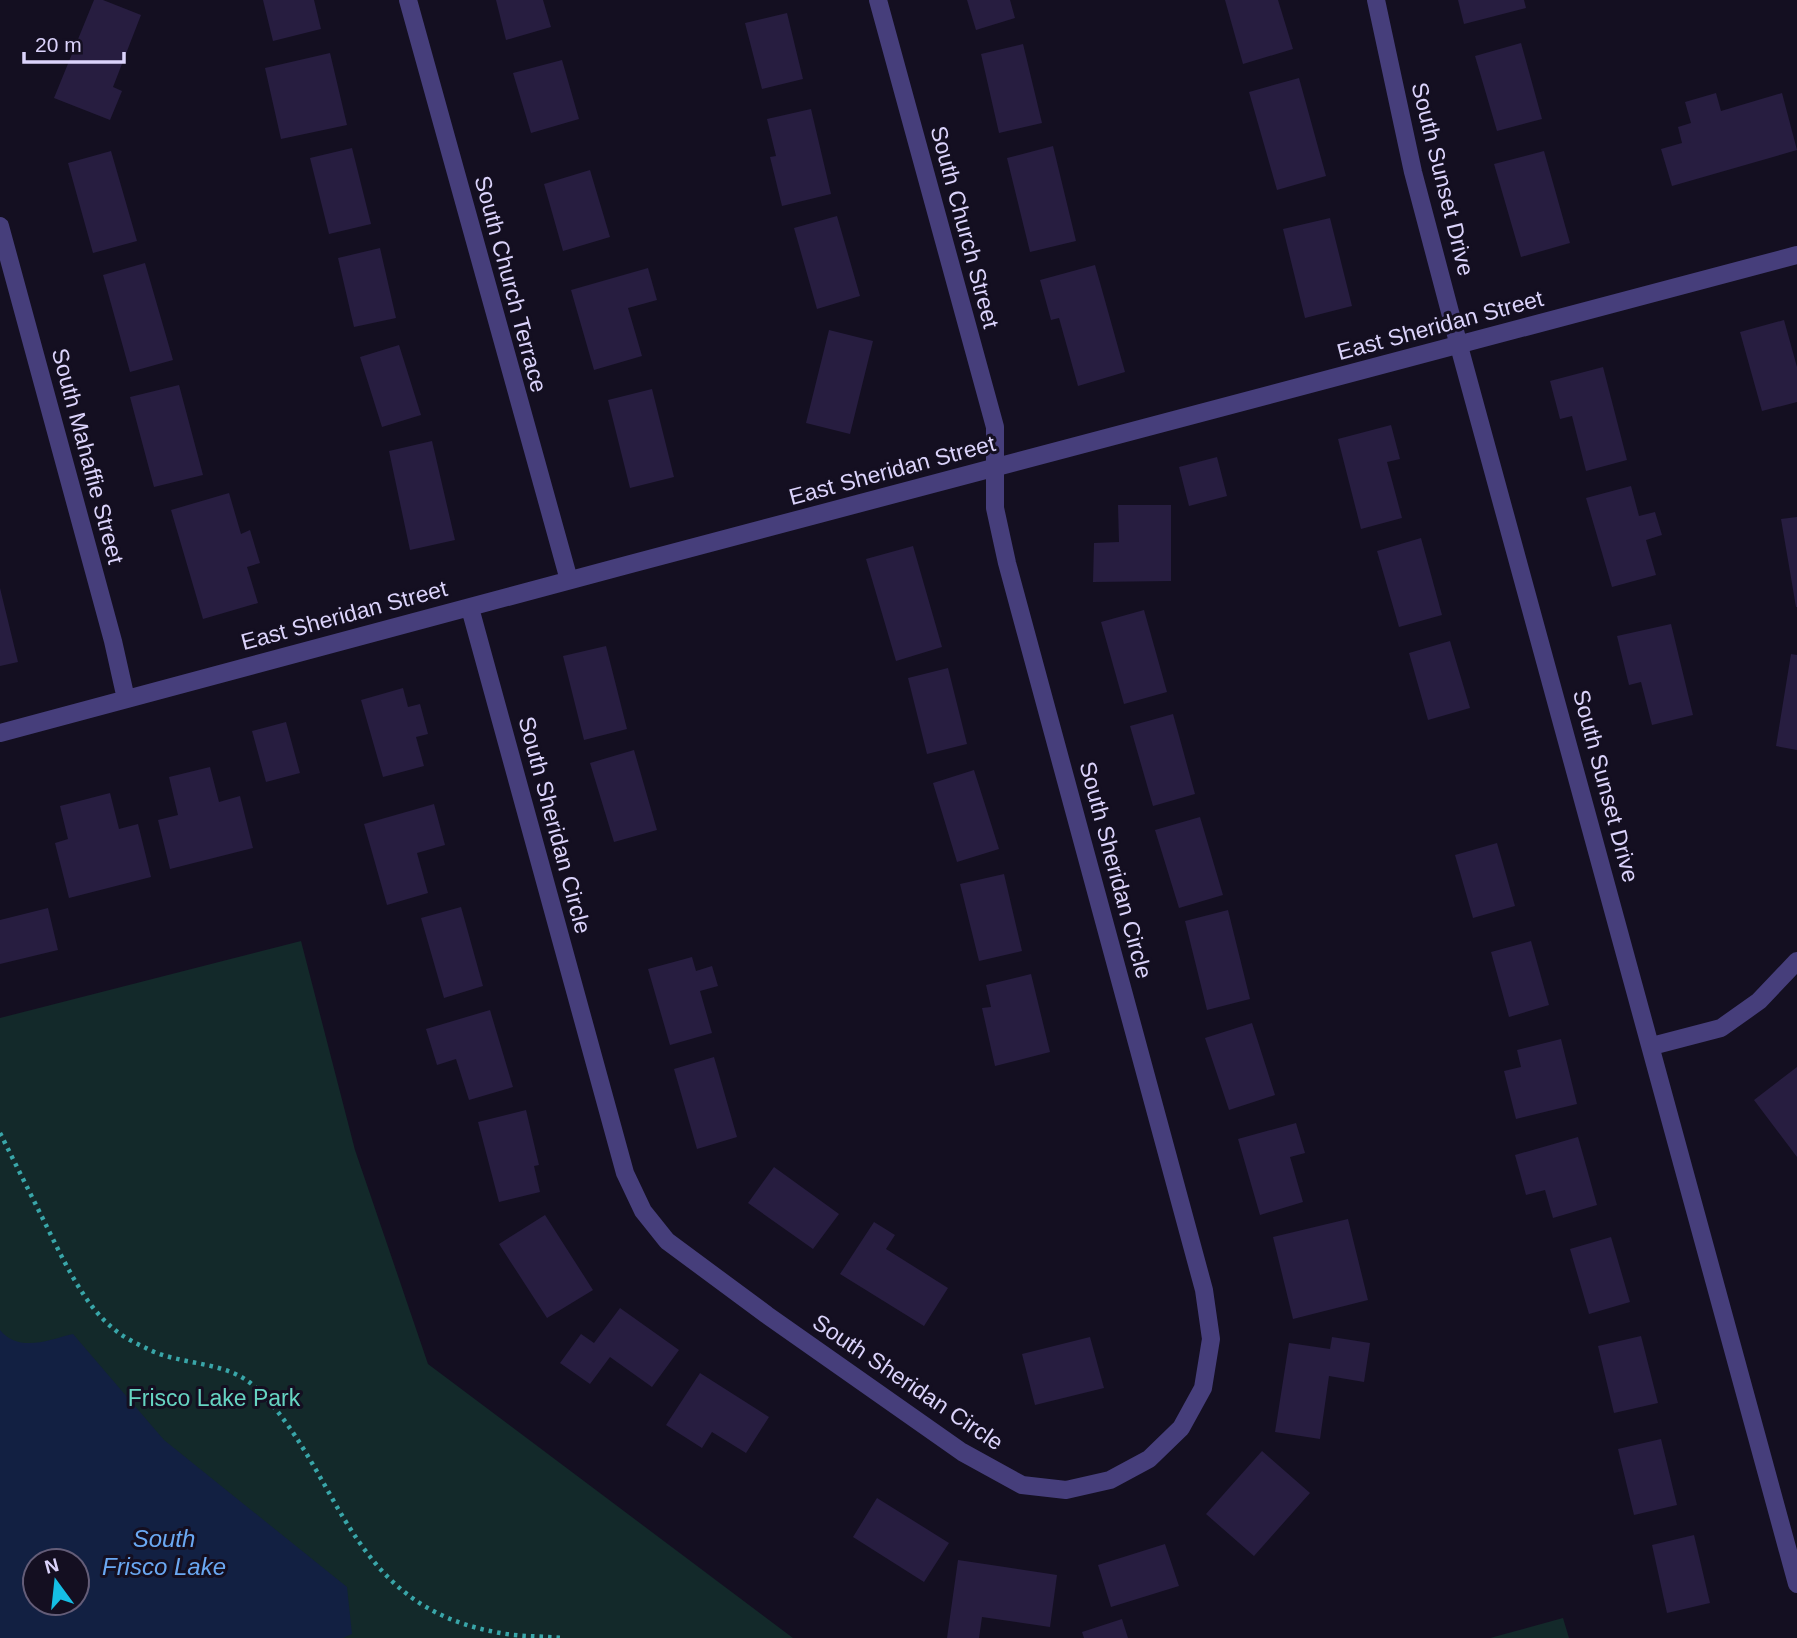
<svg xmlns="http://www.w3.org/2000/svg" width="1797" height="1638" viewBox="0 0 1797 1638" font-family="Helvetica,sans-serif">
  <rect width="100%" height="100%" fill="#140f21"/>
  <path fill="#13292a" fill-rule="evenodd" d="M301 941 355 1150 428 1364 793 1638H0V1018ZM35 1561H77V1603H35Z
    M1563 1618 1569 1638H1490Z"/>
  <path fill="#122042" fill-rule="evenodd" d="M0 1330C19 1353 48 1340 73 1334L164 1440 347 1587 352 1634 343 1638H0ZM35 1561H77V1603H35Z"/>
  <path fill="#271d40" d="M94 0H103L141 15 113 87 122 91 110 120 54 98Z
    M263 0H314L321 29 273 41Z
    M496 0H543L551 27 506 40Z
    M967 0H1010L1015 18 976 30Z
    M1225 0H1278L1293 49 1243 64Z
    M1458 0H1524L1526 8 1464 24Z
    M787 13 803 79 762 89 745 23Z
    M1521 43 1542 119 1497 131 1475 56Z
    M1023 44 1042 123 999 133 981 54Z
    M330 53 347 125 281 139 265 68Z
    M562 60 579 119 531 133 513 73Z
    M1299 78 1326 176 1277 190 1249 92Z
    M1716 93 1721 111 1782 93 1797 150 1672 186 1661 149 1682 143 1678 127 1691 123 1685 102Z
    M811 109 831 194 782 206 770 157 776 156 767 119Z
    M1053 146 1076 241 1030 252 1007 158Z
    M352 148 371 224 329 234 310 158Z
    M111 151 137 241 93 253 68 163Z
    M1544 151 1570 243 1521 257 1494 164Z
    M590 170 610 237 563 251 544 184Z
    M837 216 860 296 817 309 794 228Z
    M1330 218 1352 306 1305 318 1283 229Z
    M380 248 396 318 354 327 338 258Z
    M145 263 173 360 130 372 103 275Z
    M1095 265 1125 372 1078 386 1059 318 1051 320 1040 280Z
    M648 268 657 300 628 308 642 356 594 370 571 290Z
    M1784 320 1797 367V402L1762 411 1740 332Z
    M829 330 873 341 850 434 806 423Z
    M399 345 421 415 382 427 360 357Z
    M1603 367 1627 460 1586 471 1572 416 1560 419 1550 381Z
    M179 385 203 475 154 487 130 397Z
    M652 389 674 477 630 488 608 400Z
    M1391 425 1400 459 1387 462 1402 518 1361 529 1338 439Z
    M432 441 455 540 410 550 389 451Z
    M1217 457 1227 496 1189 506 1179 467Z
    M1631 486 1639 516 1655 512 1662 535 1646 540 1656 575 1612 587 1586 498Z
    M229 493 241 534 250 530 260 563 247 567 258 603 203 619 171 510Z
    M1118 505H1171V581L1093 582 1094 543 1119 542Z
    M1797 517V607H1796L1781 519Z
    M1421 538 1442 615 1399 627 1377 551Z
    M913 546 942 647 896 661 866 559Z
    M0 588 18 662 0 666Z
    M1144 610 1167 692 1124 704 1101 622Z
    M1671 624 1693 715 1652 725 1641 682 1629 685 1617 636Z
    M1450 641 1470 708 1428 720 1409 653Z
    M606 646 627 729 584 740 563 656Z
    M1791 654 1797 655V750L1776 746Z
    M948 668 967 744 927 754 908 678Z
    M403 688 408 707 420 704 428 734 416 737 424 766 383 777 361 700Z
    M1173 714 1195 794 1153 806 1130 726Z
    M286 722 300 773 266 782 252 731Z
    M634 750 657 830 614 842 590 763Z
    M210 767 219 802 240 796 253 848 170 869 158 820 178 815 169 777Z
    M974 770 999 849 957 862 933 783Z
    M110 793 119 829 138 824 151 877 69 898 55 843 68 839 60 806Z
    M434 804 445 845 417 853 428 893 387 905 364 824Z
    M1200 817 1223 895 1179 908 1155 830Z
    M1497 843 1515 906 1473 918 1455 855Z
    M1004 874 1022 951 979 961 960 884Z
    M461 907 483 986 444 998 421 918Z
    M48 908 58 950 0 964V920Z
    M1228 910 1250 999 1207 1010 1185 921Z
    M1531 941 1549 1005 1509 1017 1491 952Z
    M692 957 696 971 712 966 718 986 700 991 712 1033 670 1045 648 969Z
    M1031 974 1050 1052 995 1066 982 1008 991 1007 986 985Z
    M490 1010 513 1087 469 1100 456 1059 437 1065 426 1029Z
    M1252 1023 1275 1095 1229 1110 1205 1038Z
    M1561 1039 1577 1104 1516 1119 1504 1071 1521 1067 1517 1050Z
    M714 1057 737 1137 697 1149 674 1069Z
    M1797 1067V1157L1754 1100Z
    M526 1110 539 1165 534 1166 540 1192 499 1202 478 1122Z
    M1296 1123 1305 1153 1290 1157 1303 1202 1260 1215 1238 1139Z
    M1578 1137 1597 1205 1553 1218 1545 1190 1526 1195 1515 1155Z
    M774 1167 839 1214 813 1249 748 1203Z
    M545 1215 593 1290 547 1318 499 1244Z
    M1348 1219 1368 1300 1293 1319 1273 1237Z
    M874 1222 895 1235 886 1249 948 1288 924 1326 840 1274Z
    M1611 1237 1630 1302 1589 1314 1570 1249Z
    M620 1308 679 1350 652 1387 610 1357 590 1384 560 1363 581 1334 594 1343Z
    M1641 1336 1658 1403 1614 1413 1598 1346Z
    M1090 1337 1104 1388 1035 1405 1022 1354Z
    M1332 1337 1370 1343 1364 1382 1329 1376 1320 1439 1275 1432 1289 1343 1330 1349Z
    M700 1373 769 1417 746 1453 712 1432 702 1448 666 1425Z
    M1661 1439 1677 1505 1634 1515 1618 1449Z
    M1262 1451 1310 1493 1254 1556 1206 1514Z
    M877 1498 949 1543 924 1582 853 1537Z
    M1694 1535 1710 1603 1667 1613 1652 1545Z
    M1165 1544 1179 1586 1111 1607 1098 1565Z
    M958 1560 1057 1575 1050 1627 982 1617 979 1638H947Z
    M1122 1619 1128 1638H1084L1082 1632Z"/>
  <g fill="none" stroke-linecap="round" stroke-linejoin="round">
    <path stroke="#39a6a9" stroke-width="4.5" stroke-dasharray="3.5 5" stroke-linecap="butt" d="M0 1133C15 1163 30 1193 45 1223 62 1257 84 1306 114 1329 123 1337 135 1343 146 1348 179 1366 227 1360 255 1387 286 1416 307 1454 328 1491 369 1565 407 1615 495 1632 518 1637 542 1636 564 1638"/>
    <path stroke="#463e7b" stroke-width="18" d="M408 0 569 580
      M1376 0 1413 172 1459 346 1797 1584
      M0 226 113 641 126 699
      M470 608 625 1173 643 1211 667 1241 767 1315 962 1452 1022 1485 1066 1490 1110 1480 1149 1459 1181 1428 1203 1388 1211 1339 1204 1290 1007 563 995 508V427L878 0
      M0 733C598 570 1199 416 1797 255
      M1652 1046 1721 1028 1759 1001 1797 961"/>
  </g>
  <g text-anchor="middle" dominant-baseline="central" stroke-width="6" stroke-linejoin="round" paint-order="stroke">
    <g font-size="23" fill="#dbd3fb" stroke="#140f21">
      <text transform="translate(1443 179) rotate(76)">South Sunset Drive</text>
      <text transform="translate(965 227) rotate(75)">South Church Street</text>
      <text transform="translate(511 284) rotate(75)">South Church Terrace</text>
      <text transform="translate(1440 325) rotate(-15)">East Sheridan Street</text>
      <text transform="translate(88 456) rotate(75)">South Mahaffie Street</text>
      <text transform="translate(892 470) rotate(-15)">East Sheridan Street</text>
      <text transform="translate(344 615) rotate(-15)">East Sheridan Street</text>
      <text transform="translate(1606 786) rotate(75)">South Sunset Drive</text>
      <text transform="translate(555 825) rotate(75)">South Sheridan Circle</text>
      <text transform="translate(1116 870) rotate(75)">South Sheridan Circle</text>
      <text transform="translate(908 1382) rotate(34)">South Sheridan Circle</text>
    </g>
    <g font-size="23" fill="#66d4c2" stroke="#140f21">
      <text x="214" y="1398">Frisco Lake Park</text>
    </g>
    <g font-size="24" font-style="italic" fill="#6aa8f2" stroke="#140f21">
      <text x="164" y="1538">South<tspan x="164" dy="28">Frisco Lake</tspan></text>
    </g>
  </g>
  <g transform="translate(56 1582) rotate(345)"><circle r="33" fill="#140f21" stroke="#645d78" stroke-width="2"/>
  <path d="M0-5L12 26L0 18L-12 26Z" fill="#15bfe5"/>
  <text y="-10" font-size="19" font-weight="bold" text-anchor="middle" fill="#dbd3fb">N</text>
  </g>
  <path d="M24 52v10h100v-10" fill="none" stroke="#dbd3fb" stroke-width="3.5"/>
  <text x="35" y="52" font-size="21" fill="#dbd3fb" stroke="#140f21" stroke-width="5" paint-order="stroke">20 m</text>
</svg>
